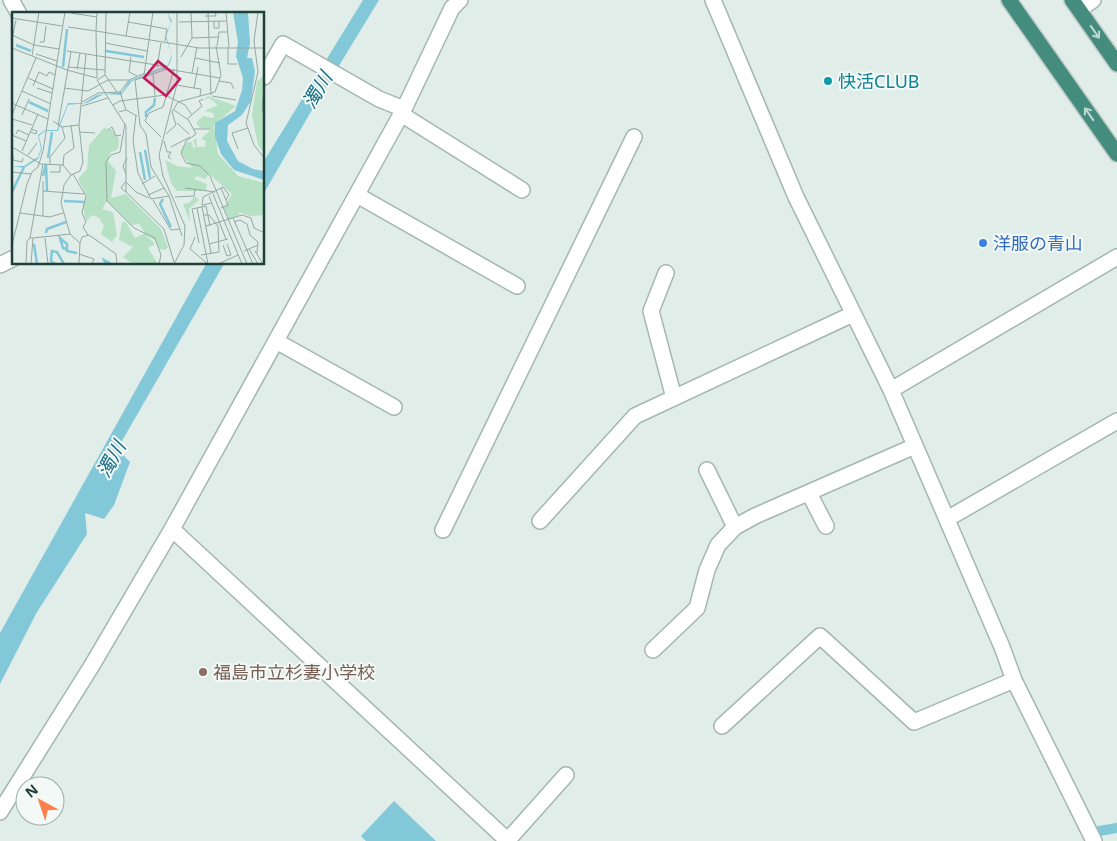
<svg xmlns="http://www.w3.org/2000/svg" width="1117" height="841" viewBox="0 0 1117 841" font-family="'Noto Sans','Noto Sans JP',sans-serif">
  <rect width="100%" height="100%" fill="#e1ede8"/>
  <path fill="#83c8d9" d="M363 0H379L309 115 264 193V161Z
    M206 264H224L119 446 121 453 130 462 114 505 104 519 85 513 87 534 37 612 0 684V633Z
    M394 801 436 841H366L361 836Z"/>
  <g fill="none" stroke-linecap="round" stroke-linejoin="round">
    <path stroke="#83c8d9" stroke-width="10" d="M1094 832 1117 828"/>
    <g stroke="#a3b6b0" stroke-width="18">
      <path id="minor" d="M11 0 19 14
        M713 0 796 197 891 390 1002 647 1014 680 1094 841
        M1080 9 1093 0
        M264 77 283 44 379 99 404 109
        M401 114 522 190
        M357 195 517 286
        M0 265 14 258
        M666 273 651 311 674 398
        M276 341 394 407
        M891 390 1117 257
        M707 470 735 527
        M809 493 826 526
        M947 519 1117 421
        M540 521 635 416 853 314
        M172 529 508 841
        M443 530 634 137
        M653 650 697 608 707 570 718 545 735 527 755 516 915 446
        M722 726 820 636 914 722 1014 680
        M0 812 91 667 172 529 404 109 452 8 460 0
        M507 841 566 775"/>
    </g>
    <g stroke="#c0cac8" stroke-width="18">
      <path id="trunk" d="M1009 0 1117 154
        M1072 0 1117 64"/>
    </g>
    <use href="#minor" stroke="#fff" stroke-width="15"/>
    <use href="#trunk" stroke="#448c7e" stroke-width="15"/>
  </g>
  <defs><path id="oneway-shaft" d="M-6 0H5M1.5-3L5.5 0L1.5 3" fill="none" stroke-width="1.6" stroke-linecap="round" stroke-linejoin="round" transform="scale(1.25)"/></defs>
  <g stroke="#bed8d2">
    <use href="#oneway-shaft" transform="translate(1095 32) rotate(55)"/>
    <use href="#oneway-shaft" transform="translate(1089 114) rotate(-125)"/>
  </g>
  <circle fill="#0f9aa8" stroke="#f2f9f6" stroke-width="2" cx="828" cy="81" r="5"/>
  <circle fill="#3f7fe0" stroke="#f2f9f6" stroke-width="2" cx="983" cy="243" r="5"/>
  <circle fill="#8d6e63" stroke="#f2f9f6" stroke-width="2" cx="203" cy="672" r="5"/>
  <g text-anchor="middle" dominant-baseline="central" stroke-width="4" stroke-linejoin="round" paint-order="stroke">
    <g font-size="18" fill="#0d838f" stroke="#f2f9f6" text-anchor="start">
      <text x="838" y="81">快活CLUB</text>
    </g>
    <g font-size="18" fill="#366cbe" stroke="#f2f9f6" text-anchor="start">
      <text x="993" y="243">洋服の青山</text>
    </g>
    <g font-size="18" fill="#785e54" stroke="#f2f9f6" text-anchor="start">
      <text x="213" y="672">福島市立杉妻小学校</text>
    </g>
    <g font-size="19" font-style="italic" fill="#126c83" stroke="#f2f9f6">
      <text transform="translate(317 90) rotate(-59)">濁川</text>
      <text transform="translate(111 459) rotate(-61)">濁川</text>
    </g>
  </g>
  <g transform="translate(12 12)">
    <rect width="252" height="252" fill="#e1ede8"/>
    <path d="M252 62V141L246 133 240 103 245 70ZM196 84 224 94 202 113 206 142 226 164 252 171V203L237 204 227 200V203L217 207 212 196 220 182 197 162 193 167 185 164 182 167 195 172 194 179H165L159 171 153 148 165 154 180 156 169 140 175 130H180L181 136 184 135 181 129 184 126 185 135H193L194 129 189 127 199 117 188 116 184 111 191 104 202 106 201 101 192 99 206 93 197 86 190 89ZM92 116 100 118 107 127 106 137 98 141 96 149 104 159 99 186 114 182 149 217 156 235 153 238 148 237 144 229 134 223 143 232 136 236 146 252H121L111 245 121 235 107 228 110 210H114L123 226 133 221 127 212 120 213 95 189 90 197 101 200 105 223 100 230 89 222 92 214 87 206 81 203 74 209 71 195 75 184 66 167 75 157 77 133ZM183 184 187 188 177 197 178 210 171 192 177 191Z" fill="#b7e1c4"/>
    <path d="M155 0 160 9 154 24 160 42 159 48 157 53 155 55 120 69 109 83 92 82 75 91 56 93 46 119H33L27 124 30 137 26 147 12 156 0 154H12L26 145 29 137 26 123 33 118H45L56 91H72L85 83 110 80 117 69 156 53 160 42 154 27V22L159 11ZM221 0H236L238 31 235 46H240L243 59 239 89 230 103 216 113 215 129 226 149 241 157 252 159V168L222 158 209 142 203 125V111L223 99 230 78 231 66 224 44 226 30Z" fill="#83c8d9"/>
    <path fill="none" stroke="#83c8d9" stroke-width="2.5" d="M4 33 19 39M94 39 132 45M51 55 55 17M17 90 36 99M134 105V100L142 93 143 86M133 138 138 166M128 140 133 168M36 146 40 120M31 164 34 152 35 179M0 180 12 155M151 187 148 192 159 215M52 189 72 190M34 221 35 217 54 210M22 232 25 252M54 237 51 236 48 226 55 232V239L65 241M98 251 92 248 94 252H99M43 252 39 249 40 239 45 240 52 252"/>
    <path fill="none" stroke="#93a8a2" stroke-width="1" d="M85 0 84 19 187 36H253M94 0 93 63 105 80M196 0 199 83M214 0 217 35M246 0 242 29 246 60 234 111 242 133 253 147M59 1 85 5M193 4H204L203 0M0 6 50 14M202 9V16H207V9M116 10 139 14M167 10 214 9M139 14 155 17 153 29M0 23 22 33 47 37M114 24 118 0M180 26 207 25M0 27 4 8M28 30H32L34 14M93 31 135 39M205 34 207 20H215M216 35V52H225M0 36 55 58M55 39 151 54 152 58M24 42 45 49M20 44 27 0M119 45 117 60 125 64M169 45 180 26 179 0M183 46 208 51M56 55 93 58M145 55 149 31M186 55 182 76 189 77 188 84M65 57 68 41M55 58 85 66 84 19 56 15M180 61 185 35M141 62 143 84M93 63 85 68 114 114V180L152 217 162 250M132 63 141 0M16 66 41 77M207 69 219 71 222 77M253 71 250 96 253 107M164 73 182 76M21 74 27 60 35 64 37 60 43 63M25 76 40 81M52 76 76 79 96 68H117L133 61M10 79 39 92M108 80 114 98M200 84 224 88M70 90 86 81 108 80 117 68M0 91 4 93 24 46M101 93 108 89 153 83 173 93 180 103M70 94 96 86M162 98 175 107 190 94 187 89 191 87M107 100 114 98 125 104M0 103 4 93 36 107M10 103 17 87M124 103 121 129 126 161 139 187 157 184 170 224M0 107 20 113M176 107 184 122 174 129 169 141 174 151 188 154 198 164 235 252M41 109 50 115 67 113M165 111 177 122M113 112 108 140 99 143 94 150 95 189 122 216 143 226 149 243 147 252M46 114 59 40M182 117H198M96 118 100 115 104 124 109 123M18 120 24 122 25 119 19 117M68 120 83 121M4 122 6 118 17 123M154 122 164 113 160 100 166 90 203 80 209 63 204 34M0 123 14 129M149 125 133 109 137 101 151 95 162 57M152 129 155 140H159L156 145 159 147M0 135 29 152 51 153 59 163M159 135 178 125M226 137 220 121 236 116M10 139 26 102M16 143 25 131M1 144V148L10 150 11 146M38 152V145L53 126 50 115M51 153 52 143 62 136 59 113M0 160 19 162M38 160H48V153M61 162 74 184 70 201 74 210 71 215 76 223M114 162 111 154 115 146M31 169V204M114 169 109 176 114 180M115 171 124 180 137 186M130 172 143 164M173 176 203 180M209 176 216 193 209 196M31 179 72 182M201 182 230 252M136 183 152 176M157 184 139 155 134 122 128 113 123 68 155 57 208 66M197 184 214 227M163 185 182 184 183 177M141 188 159 218 168 217M200 191 190 193 191 185 211 175 217 183 214 188M190 195 199 241M185 196 196 252M8 201 38 205 51 201M221 206 241 252M222 210 228 208 235 212 238 223 246 230 245 241M194 214 230 203 239 206 242 216 253 221M183 225 178 237 196 252M21 226 58 222M33 226 36 252M68 231 58 222 49 191 52 173 59 163 68 159 71 150 67 113 74 42M187 231 180 197 194 194 198 214M197 232 216 227M0 233 15 172 20 160 26 155 31 139 53 0M211 233 215 244 219 243 215 232M237 237 246 252M232 239 246 233M243 239 251 252M67 242 82 247 80 252M189 243 207 240 206 214 197 203H191M14 252 15 229 18 226M19 252 21 226H18L31 152M67 252 68 231 70 225 77 223 104 242 105 252M162 252 172 233 173 214 151 164 147 143 165 72V0M206 252 226 243"/>
    <path fill="#c2185b" fill-opacity="0.15" stroke="#c2185b" stroke-width="2.5" d="M146 49 168 67 154 84 132 66Z"/>
    <rect width="252" height="252" fill="none" stroke="#1f4039" stroke-width="2.5"/>
  </g>
  <g transform="translate(40 801) rotate(320)"><circle r="24" fill="#f2f9f6" stroke="#9eafaa"/>
  <path d="M0-4L9 19L0 12L-9 19Z" fill="#ff804d"/>
  <text y="-8" font-size="14" font-weight="bold" text-anchor="middle" fill="#1f4039">N</text>
  </g>
</svg>
